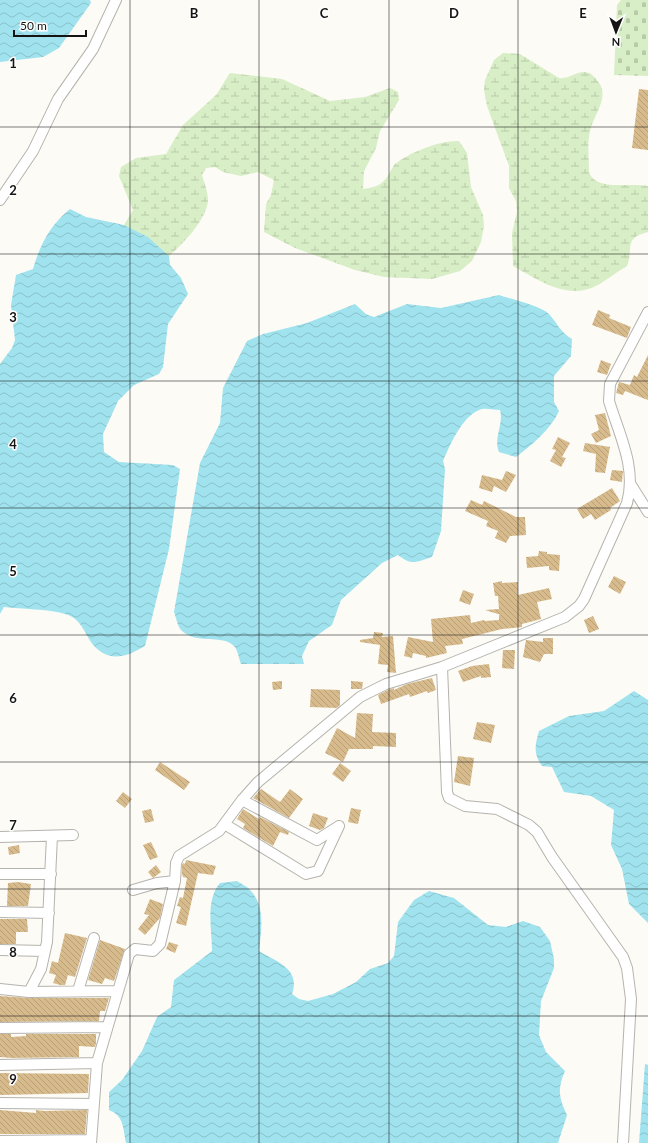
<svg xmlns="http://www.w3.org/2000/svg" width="648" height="1143" viewBox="0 0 648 1143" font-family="Lato,sans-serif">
  <defs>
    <pattern id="wetland-marsh" width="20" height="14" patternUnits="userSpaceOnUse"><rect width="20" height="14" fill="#d8eec6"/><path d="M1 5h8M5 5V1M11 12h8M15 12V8" fill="none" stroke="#b8cba9"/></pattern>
    <pattern id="cemetery-stones" width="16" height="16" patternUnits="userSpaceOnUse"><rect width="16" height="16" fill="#d8eec6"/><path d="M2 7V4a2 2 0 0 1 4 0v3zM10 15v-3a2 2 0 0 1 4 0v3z" fill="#b8cba9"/></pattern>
    <pattern id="water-waves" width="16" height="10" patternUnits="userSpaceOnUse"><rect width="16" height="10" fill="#a0e3ee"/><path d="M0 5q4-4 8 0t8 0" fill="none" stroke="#89c2cb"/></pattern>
    <pattern id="building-back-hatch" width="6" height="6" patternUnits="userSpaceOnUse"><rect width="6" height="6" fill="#d8bb8d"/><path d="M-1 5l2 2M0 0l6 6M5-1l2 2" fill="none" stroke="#b8a079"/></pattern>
  </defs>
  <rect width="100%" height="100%" fill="#fdfbf5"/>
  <path fill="url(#wetland-marsh)" d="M503 53 520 54 559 78C569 80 578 69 589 73 592 74 594 77 596 79 612 96 594 113 590 131 587 143 589 159 589 172 596 192 631 182 648 186V232C623 238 634 248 627 266 616 272 606 281 596 286 567 301 537 279 513 266L512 233 517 212 516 201 509 188V166L487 106 484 90 485 80 494 60Z
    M230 73 282 79 330 101 365 97 390 88 398 92 399 100 380 131 376 148 364 171 363 189C377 187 383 185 390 172 392 169 393 166 395 164 410 152 441 140 459 141L467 153 471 187 483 215 484 226 481 242 472 261 460 271 432 279 384 277 355 270 295 248 264 232 266 204 271 195 274 180 258 172 241 176 223 172 215 167 206 168 202 175C204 182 208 192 208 200 207 219 183 244 169 256L148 238 124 225 133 210 119 176 121 167 136 158 166 154 183 125 216 95Z"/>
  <path fill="url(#cemetery-stones)" d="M621 0H648V76L614 75 617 5Z"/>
  <path fill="url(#water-waves)" d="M0 0H90L91 3 59 48 43 57 0 62Z
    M70 209 86 217 124 225 148 237 169 256 170 265 181 278 188 294 168 324 163 367 159 374 134 385 118 401 103 434 104 452 119 462 173 465 180 469 169 549 145 646C128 656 111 663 95 647 84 635 83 619 65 614 48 609 22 609 4 607L0 614V364L12 348 15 340 11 305 16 275 33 269C40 245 50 225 70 209Z
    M499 295C513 300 539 305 549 314 557 323 561 333 572 339L571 356 554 376V402L559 411C551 429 532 445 516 457L499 452C493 438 504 425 500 410 495 410 487 408 482 409 463 414 450 445 443 461L445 469 441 531 432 557C416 562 412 566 398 555L382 563 341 600 332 625 309 641 302 656 304 664H241C239 659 238 650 234 646 223 634 195 645 181 630 177 625 176 617 174 612L200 463 220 423 223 388 247 341 263 334 307 323 355 304 366 314 374 317 407 304 441 308Z
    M634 691 648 700V923L629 904 622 869 611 845 614 810 591 796 564 792 552 767 542 766C533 754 535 745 539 731L569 716 604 711Z
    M237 881C241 884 247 886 250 890 266 906 261 931 259 951 277 962 301 969 292 994L299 999 308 1001 333 994 356 982 370 969 388 963 394 956 398 922 414 900 429 891 454 898 488 925 506 927 523 921 540 927 550 941 554 959V968L541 1001 539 1035 546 1052 565 1071C557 1089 559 1098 567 1115L558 1143H126C123 1128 124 1116 109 1110V1092L122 1080 142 1051 157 1017 171 1007 174 980 212 951C212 930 205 900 220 883Z
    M645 1064 648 1065V1143H639Z"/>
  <path fill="url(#building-back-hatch)" d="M639 89 648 90V150L632 148Z
    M598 310 610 315 609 318 631 327 627 338 592 325Z
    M648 355V400L625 391 623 395 616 393 619 382 630 385 634 375 637 377Z
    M601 360 611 364 607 375 597 372Z
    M605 413 611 436 596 443 591 434 599 430 595 415Z
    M558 437 570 443 562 457 566 458 561 467 550 461 556 450 552 449Z
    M585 443 610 447 605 473 595 472 596 454 583 451Z
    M612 470 623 471 622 482 610 480Z
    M506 471 516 475 506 492 494 486 492 492 479 488 482 475 502 480Z
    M612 488 620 501 610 508 611 510 595 520 591 514 583 519 577 509Z
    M471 500 482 505 484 501 516 517H525L526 535 510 536 506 543 495 538 498 531 486 526 488 521 465 511Z
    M539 551 547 552V554L560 555 559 571 549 570V566L527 568 526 557 538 556Z
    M614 576 626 582 620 594 608 587Z
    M502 581V583L518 582V595L549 588 552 599 537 602 541 619 522 624V627L502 629 462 639 463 644 445 646 447 653 426 658V656L413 653 412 658 404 656 408 637 433 642 431 619 470 615 471 623 484 620 485 621 499 620V615H501L485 610 499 609 498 596H495L493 583Z
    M463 590 474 594 470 605 459 601Z
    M593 616 599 629 589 633 584 620Z
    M374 632 383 633 382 637 393 636 396 673 387 672 388 665 378 664 380 645 360 642V640L373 638Z
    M543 638H553V654H544L540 662 523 657 526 640 543 642Z
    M503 650H515L514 669 502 668Z
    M489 664 491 677 481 678V676L463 682 458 671 472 666Z
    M432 678 436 690 428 693 427 691 410 697 409 694 381 704 378 695 388 690 394 688V690L407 684Z
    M282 681V689L273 690 272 682Z
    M351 681 363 682 362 689H351Z
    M311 689 340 690V705L337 708 310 707Z
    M357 713 373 714 372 732 396 733V747L373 746V749H349L343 762 325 753 337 728 355 738Z
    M477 722 495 725 491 743 473 739Z
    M458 756 474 758 470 786 454 782Z
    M160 762 190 782 184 790 155 770Z
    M340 763 351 771 343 782 332 774Z
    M261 789 280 802 290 789 303 799 289 818 253 798Z
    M123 792 132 799 125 808 116 801Z
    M351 808 361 810 358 824 348 822Z
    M151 809 154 821 145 823 142 811Z
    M243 809 259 819 260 817 289 832 288 835 280 832 273 846 243 828 245 824 237 819Z
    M313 813 328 818 324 828 320 830 309 826Z
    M151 842 158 857 150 860 143 845Z
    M19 845 20 853 9 855 8 847Z
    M186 860 216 866 213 875 198 873 186 926 176 923 181 907 177 906 180 897 183 898 187 878 183 877 182 874V865L183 863 185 864Z
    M156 865 161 872 153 878 148 872Z
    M18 882 31 884 28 906H7L8 883Z
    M150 899 163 904 160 918 145 935 138 929 149 915 144 914Z
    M0 919H27L28 932H16V944H0Z
    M65 933 87 938 75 977 68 975 65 985H60L53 983 56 975 49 973 52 961 58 963Z
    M100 940 125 949 114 981 105 978 102 984 88 980Z
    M169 942 178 945 175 953 166 949Z
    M0 996 29 998H109L105 1011H100L99 1021 0 1022Z
    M0 1034H11V1037L26 1036V1034H96V1043L95 1047 79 1046V1057L12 1058 0 1057Z
    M0 1073 89 1074 88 1093 0 1095Z
    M0 1110 36 1113V1110L44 1111 87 1110 85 1134H0Z"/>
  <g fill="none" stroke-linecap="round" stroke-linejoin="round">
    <g stroke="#b5b3ad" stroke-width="12">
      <path id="minor" d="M0 200 33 151 58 99 93 49 116 0
        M631 485 648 512
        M442 667 447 792 449 798 465 806 497 809 529 825 537 832 552 857 623 957 627 968 631 999 623 1143
        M242 800 317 840 339 826
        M226 825 306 874 318 871 339 826
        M0 837 73 835
        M0 874H51
        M133 890 157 883 175 881
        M0 912 49 913
        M0 950 45 951
        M0 989 29 992 118 991
        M78 991 94 938
        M29 992 41 969 47 942 52 836
        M0 1028 106 1027
        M0 1065 97 1063
        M0 1103 93 1104
        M0 1141 91 1140
        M91 1143 97 1063 129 954 135 949 153 951 160 944 175 881 176 863 179 856 219 831 242 800 258 782 360 697 386 684 442 667 565 617 579 606 584 599 627 503C637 468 619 434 609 401L610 384 648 312"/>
    </g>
    <use href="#minor" stroke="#fff" stroke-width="10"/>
  </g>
  <path fill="none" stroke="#141412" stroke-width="1" stroke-opacity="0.55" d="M130 0V1143M259 0V1143M389 0V1143M518 0V1143M0 127H648M0 254H648M0 381H648M0 508H648M0 635H648M0 762H648M0 889H648M0 1016H648"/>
  <g font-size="13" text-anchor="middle" font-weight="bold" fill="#141412" stroke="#fff" stroke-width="3" stroke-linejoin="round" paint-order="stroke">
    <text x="194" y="18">B</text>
    <text x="324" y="18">C</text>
    <text x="454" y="18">D</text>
    <text x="583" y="18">E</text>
    <text x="13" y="68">1</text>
    <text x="13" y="195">2</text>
    <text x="13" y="322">3</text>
    <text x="13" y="449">4</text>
    <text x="13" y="576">5</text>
    <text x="13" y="703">6</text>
    <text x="13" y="830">7</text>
    <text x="13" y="957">8</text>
    <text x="13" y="1084">9</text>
  </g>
  <g transform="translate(616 32) rotate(181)" stroke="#ffffff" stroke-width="3" paint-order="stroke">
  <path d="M0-3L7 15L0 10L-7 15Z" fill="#141412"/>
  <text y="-6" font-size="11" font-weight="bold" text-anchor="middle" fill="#141412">N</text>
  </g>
  <path d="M14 30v6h72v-6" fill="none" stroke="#141412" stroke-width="2"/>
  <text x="20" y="30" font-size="12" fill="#141412" stroke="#ffffff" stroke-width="3" paint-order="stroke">50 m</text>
</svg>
